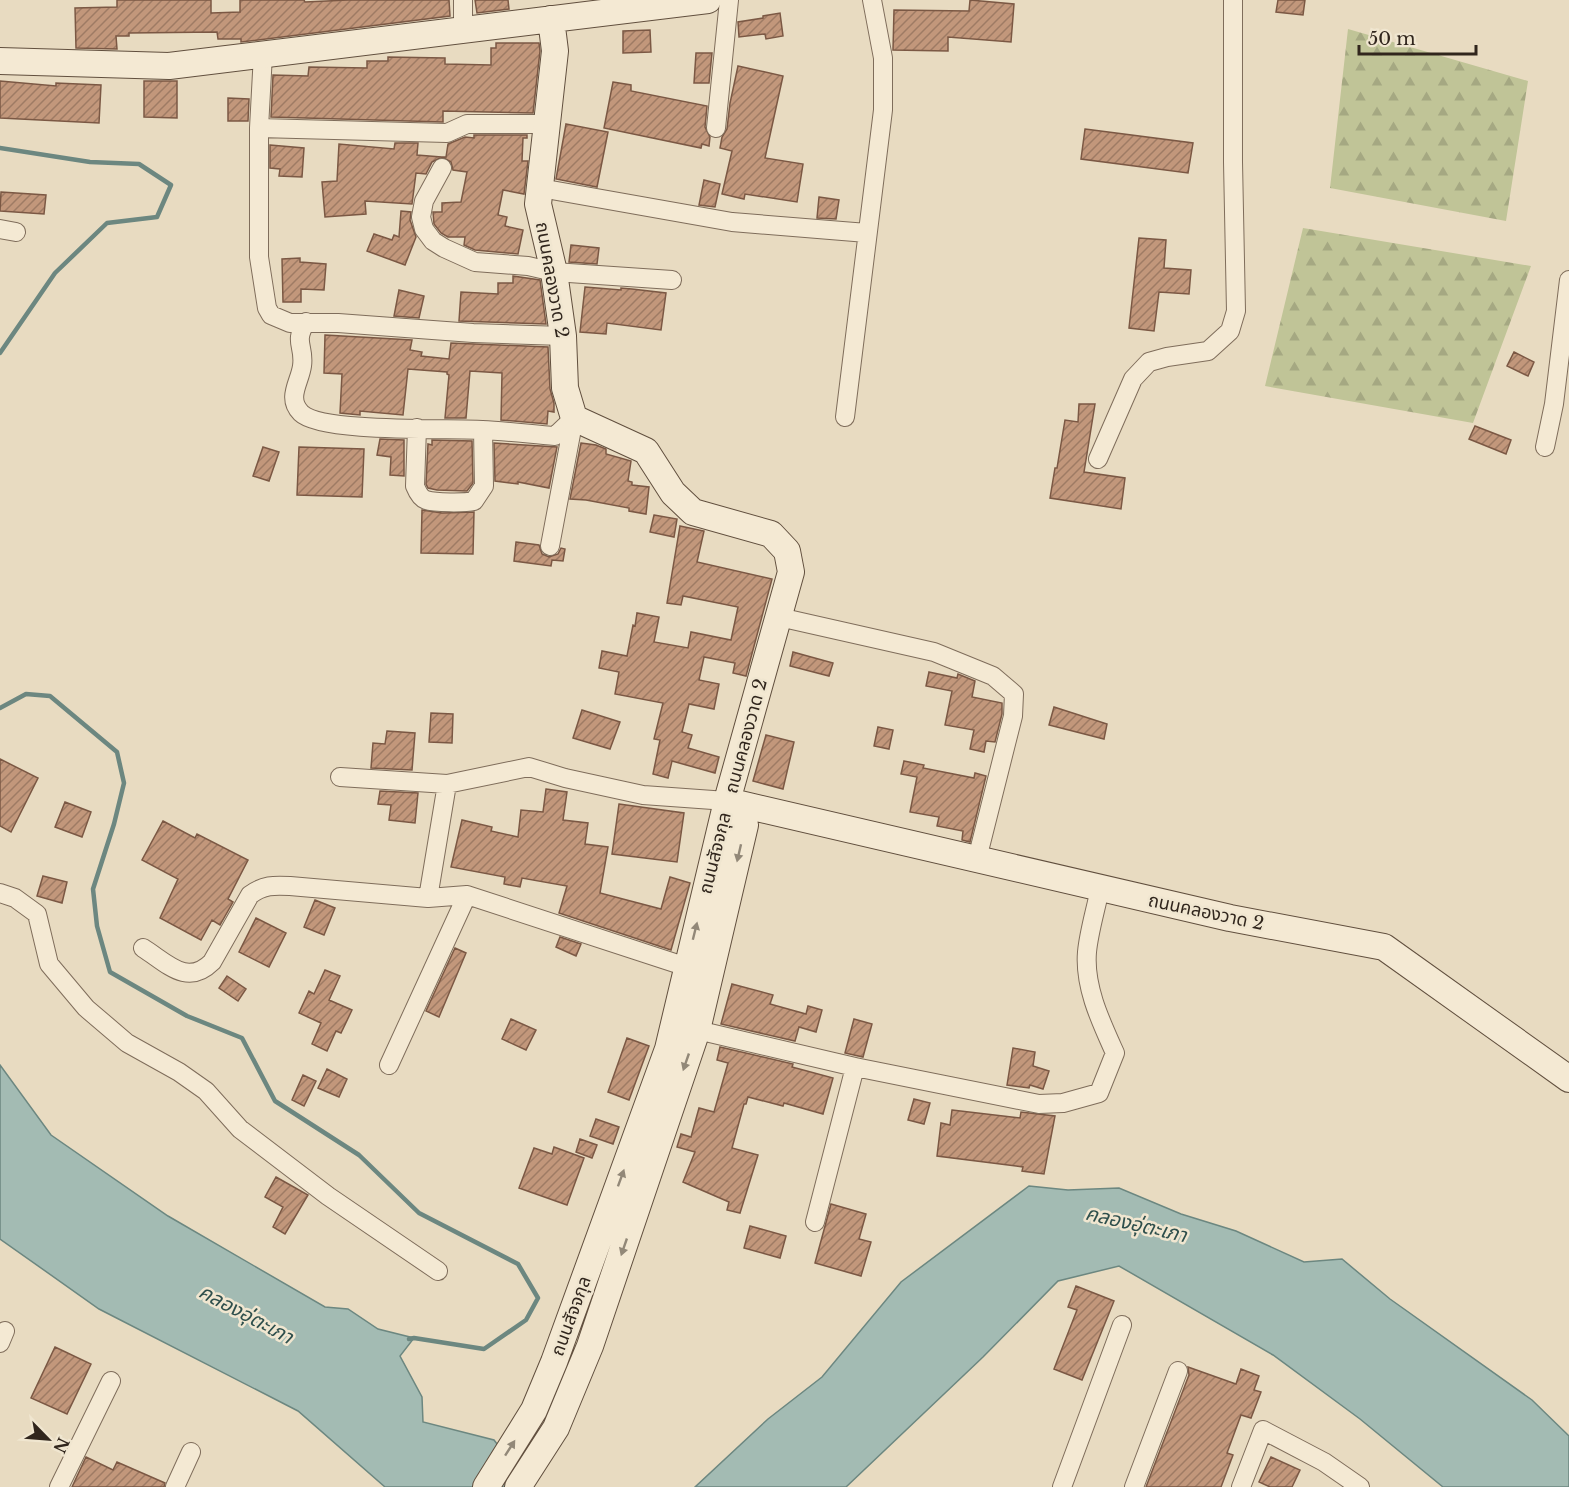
<svg xmlns="http://www.w3.org/2000/svg" width="1569" height="1487" viewBox="0 0 1569 1487" font-family="'Libre Baskerville','Noto Sans Thai',serif">
  <defs>
    <pattern id="forest-firs" width="22" height="20" patternUnits="userSpaceOnUse" patternTransform="scale(1.5)"><rect width="22" height="20" fill="#c0c497"/><path d="M5 1l3.5 6h-7zM16 11l3.5 6h-7z" fill="#a5a882"/></pattern>
    <pattern id="building-hatch" width="6" height="6" patternUnits="userSpaceOnUse" patternTransform="scale(1.5)"><rect width="6" height="6" fill="#c2977b"/><path d="M-1 1l2-2M0 6l6-6M5 7l2-2" fill="none" stroke="#9e7b64"/></pattern>
  </defs>
  <rect width="100%" height="100%" fill="#e8dbc1"/>
  <path fill="url(#forest-firs)" d="M1348 29 1528 81 1506 221 1330 188Z
    M1303 228 1531 266 1473 423 1265 386Z"/>
  <path fill="#a3bbb3" stroke="#6c8780" stroke-width="1.5" d="M0 1065 51 1135 168 1216 325 1307 348 1309 378 1329 414 1338 400 1356 422 1397 423 1422 494 1440 530 1487H385L298 1411 99 1309 0 1239Z
    M1029 1186 1068 1190 1119 1188 1181 1214 1236 1231 1304 1262 1342 1259 1390 1299 1532 1400 1569 1436V1487H1443L1360 1419 1273 1355 1119 1266 1058 1281 983 1357 846 1487H695L768 1419 822 1377 901 1282Z"/>
  <g fill="none" stroke-linecap="round" stroke-linejoin="round">
    <path stroke="#6c8780" stroke-width="4.5" d="M0 148 90 162 139 164 171 185 157 217 107 223 55 273 0 353
      M0 708 26 694 50 696 117 752 124 783 114 824 93 889 97 926 110 972 187 1016 242 1038 275 1101 359 1155 419 1213 518 1264 538 1298 526 1320 484 1349 414 1338 409 1339"/>
  </g>
  <path fill="url(#building-hatch)" stroke="#7b5844" stroke-width="1.5" d="M117 0H211V13L240 12V0H304L305 2 348 0H449L450 16 241 42V39H218L217 32 129 33V36H116L117 49 76 48 75 8 117 7Z
    M475 0H508L509 9 477 13Z
    M970 0 1014 4 1011 42 948 37V51L893 50 894 10 969 11Z
    M1278 0H1305L1303 15 1276 12Z
    M780 13 783 36 766 39 765 34 739 37 738 22 763 18V16Z
    M650 30 651 52 623 53V31Z
    M496 43H539L540 51 533 113 443 111V122L271 117 273 75 308 76 309 67 367 68V61H388V57L445 58V64L491 65V48H496Z
    M696 53H712L709 83H694Z
    M738 66 783 76 765 158 803 164 797 202 745 194 744 199 722 194 732 151 720 148 722 137 727 129 730 103Z
    M0 81 56 86V83L101 85 99 123 0 118Z
    M144 81H177V118L144 117Z
    M613 82 631 85V91L707 106 705 127 710 137 709 146 702 144 701 148 604 128Z
    M228 98 249 99 248 121H228Z
    M566 124 608 132 597 187 556 179Z
    M1085 129 1193 143 1188 173 1081 159Z
    M474 135H527V138H523L522 161H528L524 194 503 190 498 215 507 217 505 226 523 230 518 254 475 250 464 245 465 237H448L441 233 434 224 433 212H442V203L461 202 467 172 453 170 451 162 442 157H446L448 144 465 137 474 138Z
    M395 143H418L417 155 442 157 432 162 426 174 416 173 412 204 365 201 366 214 325 217 322 182 337 181 339 144 394 149Z
    M270 145 304 148 302 177 279 176 280 169 270 168Z
    M704 180 720 184 715 207 699 205Z
    M1 192 46 195 44 214 0 211Z
    M819 197 839 200 836 219 817 218Z
    M401 211 411 212 410 220 416 237 405 265 367 251 374 234 392 240 394 235 399 237Z
    M1139 238 1166 240 1164 268 1191 270 1189 294 1159 292 1154 331 1129 328Z
    M571 245 599 248 597 264 569 262Z
    M300 258V262L326 264 324 290 301 289V302H283L282 259Z
    M513 276 540 280 546 324 459 321 461 292 498 294V283H513Z
    M585 287 621 290V288L632 289 666 293 661 330 607 323 606 334 580 332Z
    M399 290 424 296 419 318 394 316Z
    M325 335 412 340 410 350 422 352 421 356 449 359 451 343 548 347 550 389 554 403V412L548 411 547 424 501 420 502 373 470 371 466 418H445L449 375 447 374V372L408 369 403 415 360 411V415L340 413 342 374 324 373Z
    M1514 352 1534 362 1528 376 1507 366Z
    M1079 404H1095L1084 472 1125 478 1121 509 1050 498 1055 468H1057L1065 420 1078 422Z
    M1475 426 1511 440 1506 454 1469 439Z
    M380 439 404 440V476L390 475 391 457 377 455Z
    M432 440 472 441 473 483 467 491 437 490 428 488 426 484 428 444 432 445Z
    M494 443 557 447 549 488 518 482V484L495 481Z
    M581 443 596 445 606 449V454L631 461 628 481 632 482V485L649 487 646 514 629 511V508L586 500 570 499Z
    M263 447 279 452 269 481 253 476Z
    M299 447 364 449 362 497 297 495Z
    M422 510 442 513 474 512 473 554 421 553Z
    M654 515 677 519 674 537 650 532Z
    M680 526 704 531 697 562 772 579 746 676 733 673 735 663 704 657 699 680 719 684 714 709 689 704 682 732 692 735 688 748 719 757 715 773 672 761 668 778 653 774 660 740 654 739 663 703 615 694 619 672 599 668 602 651 627 656 633 625 635 626 637 613 659 617 654 642 688 648 691 632 731 640 738 607 683 596 681 605 667 603Z
    M516 542 539 545 542 554 549 557 558 554 561 548 565 549 563 561 552 560 551 566 514 561Z
    M793 652 833 663 829 676 790 666Z
    M929 672 957 678 958 674 975 681 972 697 1002 703V714L995 742 986 741 984 752 970 749 974 730 945 725 952 691 926 686Z
    M1054 707 1107 724 1104 739 1049 725Z
    M582 710 620 722 610 749 573 738Z
    M431 713 453 714 452 743 429 742Z
    M878 727 893 730 889 749 874 746Z
    M387 731 415 733 412 770 371 768 373 743 385 744Z
    M766 735 794 742 783 789 753 781Z
    M0 759 38 778 11 832 0 826Z
    M904 761 924 765 923 768 974 778 975 773 986 776 970 842 962 840 963 831 937 826 939 817 910 812 917 777 901 774Z
    M546 789 567 792 563 820 588 823 585 844 608 847 600 893 661 909 670 877 690 883 671 950 559 913 567 886 522 878 520 887 504 884 505 877 451 867 462 820 492 827 491 831 518 837 521 810 543 812Z
    M380 791 418 793 415 823 389 820 391 805 378 804Z
    M65 802 91 812 82 837 55 827Z
    M619 804 684 813 677 862 612 854Z
    M163 821 195 838 197 834 248 860 228 899 233 902 220 925 212 920 201 940 160 918 178 879 142 860Z
    M43 876 67 882 62 903 37 896Z
    M315 900 335 908 324 935 304 927Z
    M256 918 286 933 269 967 239 952Z
    M560 937 581 944 576 956 556 947Z
    M455 948 466 953 439 1017 426 1011Z
    M325 970 340 976 329 1000 352 1010 341 1033 336 1031 327 1051 312 1044 321 1023 299 1013 309 991 314 994Z
    M227 976 246 989 238 1001 219 988Z
    M732 984 773 995 770 1004 806 1014 808 1006 822 1010 816 1032 799 1027 795 1041 721 1024Z
    M511 1019 536 1030 526 1050 502 1039Z
    M854 1019 872 1024 863 1057 845 1053Z
    M627 1038 649 1046 629 1100 608 1092Z
    M720 1047 793 1064 792 1067 833 1078 823 1114 784 1103 783 1106 748 1097 746 1104H744L732 1148 758 1155 740 1213 727 1210 729 1202 683 1182 695 1152 677 1147 681 1134 691 1137 699 1108 714 1112 728 1063 717 1060Z
    M1013 1048 1035 1052 1033 1066 1049 1071 1043 1089 1030 1085 1029 1088 1007 1085Z
    M327 1069 347 1079 339 1097 318 1088Z
    M303 1075 316 1081 304 1106 292 1100Z
    M914 1099 930 1103 924 1124 908 1120Z
    M952 1110 1020 1118 1021 1112 1055 1116 1044 1174 1022 1171 1023 1167 937 1156 941 1123 950 1125Z
    M596 1119 619 1127 613 1144 590 1136Z
    M580 1139 597 1145 592 1158 576 1152Z
    M554 1147 584 1158 567 1205 519 1188 534 1148 552 1154Z
    M276 1177 308 1195 285 1234 273 1227 283 1207 265 1197Z
    M831 1204 866 1214 859 1239 871 1242 861 1276 815 1263Z
    M750 1226 786 1236 780 1258 744 1248Z
    M1076 1286 1114 1301 1082 1380 1054 1369 1077 1310 1068 1307Z
    M55 1347 91 1364 67 1414 31 1398Z
    M1188 1367 1233 1383 1236 1384 1241 1369 1259 1376 1254 1390 1261 1392 1251 1418 1241 1415 1227 1453 1233 1455 1221 1487H1146L1189 1375Z
    M86 1457 113 1470 117 1462 165 1483 164 1487H72Z
    M1271 1457 1300 1470 1292 1487H1270L1259 1482Z"/>
  <g fill="none" stroke-linecap="round" stroke-linejoin="round">
    <g stroke="#7f6d5b" stroke-width="20">
      <path id="street" d="M463 30V0
        M263 54 259 128V257L267 308 271 315 290 323H338L473 333 563 336
        M259 128 447 133 467 124H547
        M716 128 729 0
        M442 168 424 201 421 217 424 229 433 241 444 248 475 262 528 266 554 272 672 280
        M540 188 732 222 867 233
        M0 229 16 232
        M306 322C293 343 305 346 302 366 300 382 286 398 301 413 321 433 449 428 482 430 506 431 530 434 555 436L574 418 550 546
        M845 417 883 110V58L872 0
        M417 428 415 486C417 491 420 498 426 500 435 503 465 503 474 501L484 486 483 430
        M1545 447 1554 404 1569 280
        M1098 459 1133 379 1149 362 1167 357 1208 351 1230 331 1236 311 1233 162V0
        M779 617 934 652 993 676 1014 694 1013 716 977 859
        M340 777 447 784 529 767 565 778 643 795 727 801
        M0 893 15 898 37 914 49 964 86 1008 127 1043 179 1072 206 1091 240 1129 328 1196 438 1271
        M428 898 447 784
        M143 948C167 963 187 987 212 962L250 895C263 885 274 885 290 886L428 898 467 895 687 967
        M697 1030 855 1067 1039 1104 1063 1103 1099 1093 1115 1053C1101 1022 1084 987 1087 952 1089 931 1096 909 1100 888
        M389 1065 467 895
        M815 1222 855 1067
        M0 1343 5 1331
        M59 1487 111 1381
        M175 1487 191 1452
        M1062 1487 1122 1325
        M1134 1487 1178 1371
        M1241 1487 1263 1430 1324 1462 1360 1487"/>
    </g>
    <g stroke="#614f3e" stroke-width="28">
      <path id="secondary" d="M0 61 169 66 708 0
        M727 801 1230 918 1384 947 1569 1079
        M486 1487 534 1410 554 1362 668 1049 727 801 791 572 787 551 771 534 693 512 673 493 646 451 574 418 565 388 563 336 554 272 538 204 555 51 551 19
        M518 1487 556 1428 590 1346 697 1030 745 825 727 801"/>
    </g>
    <use href="#street" stroke="#f4e9d3" stroke-width="18"/>
    <use href="#secondary" stroke="#f4e9d3" stroke-width="26"/>
  </g>
  <defs><path id="oneway-solid" d="M-6-.8H1V-3.2L6.5 0L1 3.2V.8H-6Z" transform="scale(1.5)"/></defs>
  <g fill="#928878">
    <use href="#oneway-solid" transform="translate(739 853) rotate(103)"/>
    <use href="#oneway-solid" transform="translate(695 931) rotate(-76)"/>
    <use href="#oneway-solid" transform="translate(686 1062) rotate(109)"/>
    <use href="#oneway-solid" transform="translate(621 1178) rotate(-70)"/>
    <use href="#oneway-solid" transform="translate(624 1247) rotate(109)"/>
    <use href="#oneway-solid" transform="translate(510 1448) rotate(-57)"/>
  </g>
  <g text-anchor="middle" dominant-baseline="central" stroke-width="5" stroke-linejoin="round" paint-order="stroke">
    <g font-size="18" fill="#31261d" stroke="#f0e6d0">
      <text transform="translate(552 280) rotate(80)">ถนนคลองวาด 2</text>
      <text transform="translate(746 736) rotate(-75)">ถนนคลองวาด 2</text>
      <text transform="translate(715 853) rotate(-76)">ถนนสัจจกุล</text>
      <text transform="translate(1206 912) rotate(12)">ถนนคลองวาด 2</text>
      <text transform="translate(571 1316) rotate(-70)">ถนนสัจจกุล</text>
    </g>
    <g font-size="20" font-style="italic" fill="#2e4f4c" stroke="#f0e6d0">
      <text transform="translate(1136 1224) rotate(13)">คลองอุ่ตะเภา</text>
      <text transform="translate(246 1314) rotate(28)">คลองอุ่ตะเภา</text>
    </g>
  </g>
  <g transform="translate(48 1439) rotate(115)" stroke="#f0e6d0" stroke-width="4.5" paint-order="stroke">
  <path d="M0-4.5L10 22L0 15L-10 22Z" fill="#31261d"/>
  <text y="-9" font-size="16" font-weight="bold" text-anchor="middle" fill="#31261d">N</text>
  </g>
  <path d="M1359 45v9h117v-9" fill="none" stroke="#31261d" stroke-width="3"/>
  <text x="1368" y="45" font-size="18" fill="#31261d" stroke="#f0e6d0" stroke-width="4.5" paint-order="stroke">50 m</text>
</svg>
